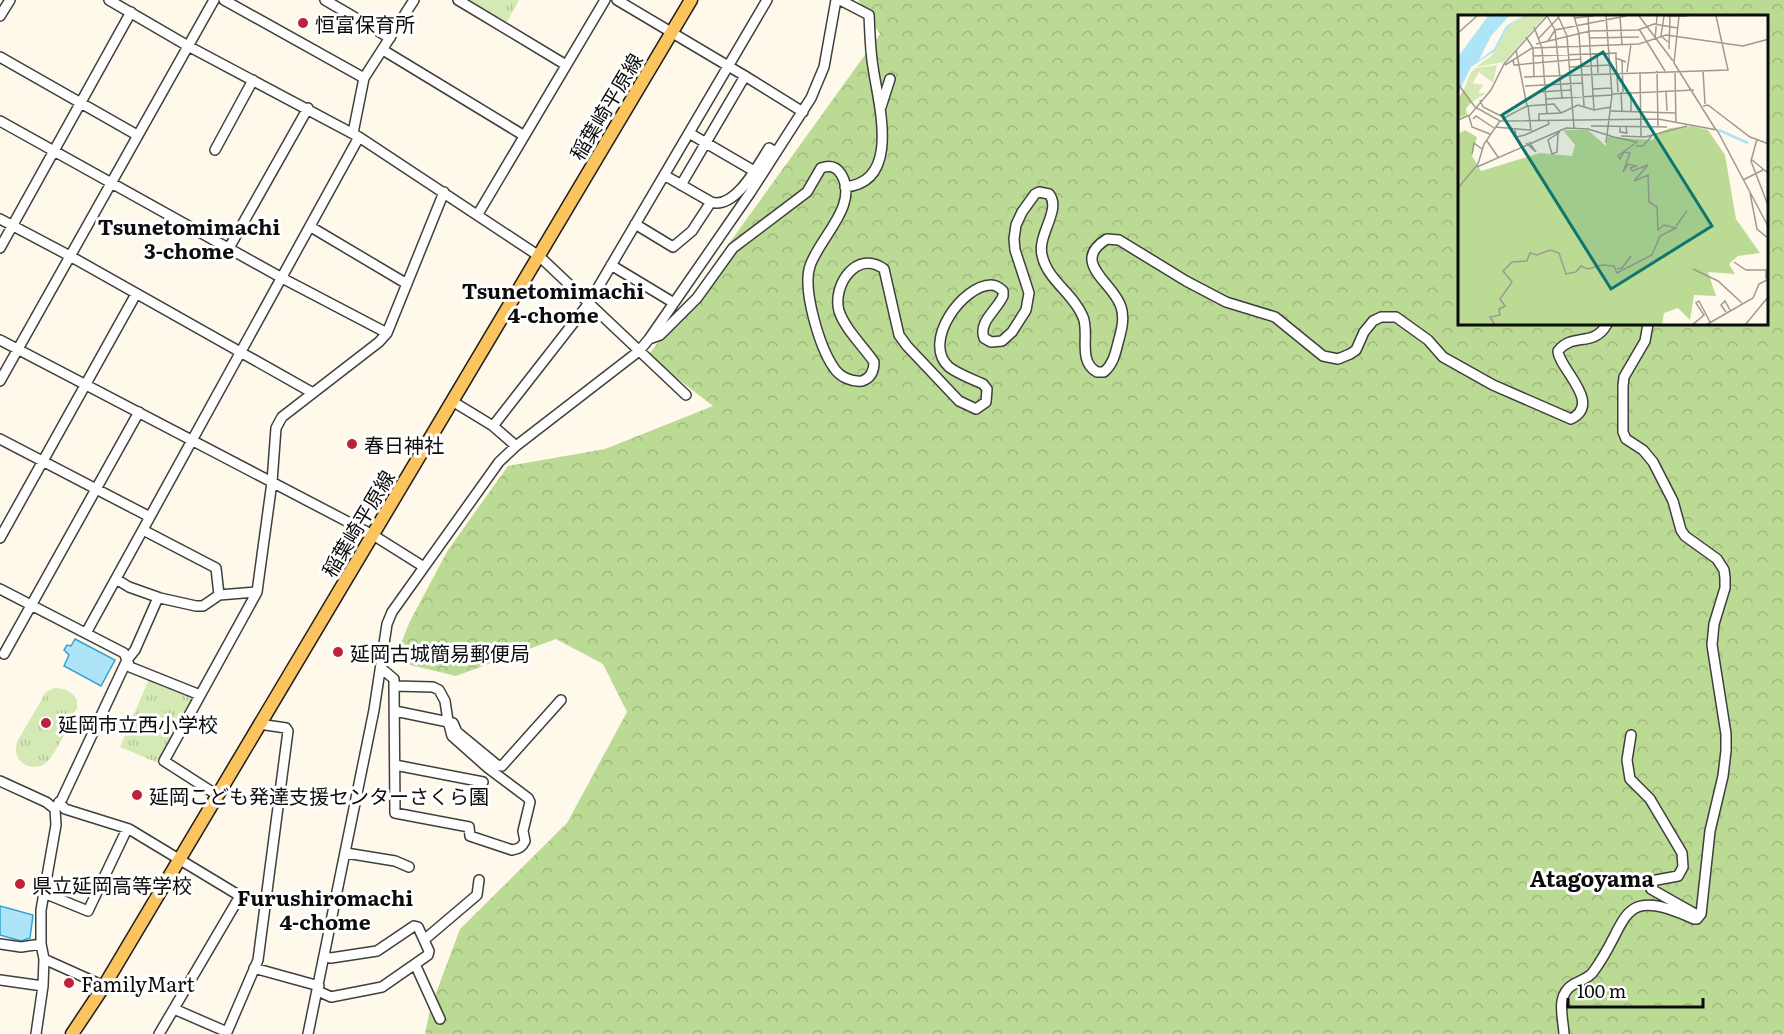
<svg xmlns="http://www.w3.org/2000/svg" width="1784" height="1034" viewBox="0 0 1784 1034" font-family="Literata,'Noto Sans JP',serif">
  <defs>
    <pattern id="forest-crowns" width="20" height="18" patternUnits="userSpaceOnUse" patternTransform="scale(1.5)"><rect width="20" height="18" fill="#bbda93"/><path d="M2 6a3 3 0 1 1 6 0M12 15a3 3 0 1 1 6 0" fill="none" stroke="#a0ba7e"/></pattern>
    <pattern id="park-tufts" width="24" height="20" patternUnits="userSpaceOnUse" patternTransform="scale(1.5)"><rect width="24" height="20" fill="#d5e9b4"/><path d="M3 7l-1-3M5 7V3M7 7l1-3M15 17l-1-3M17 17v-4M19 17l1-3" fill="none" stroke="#b6c79a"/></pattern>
  </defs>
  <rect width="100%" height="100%" fill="#fff9eb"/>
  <path fill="url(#forest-crowns)" fill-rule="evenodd" d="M858 0H1784V1034H425L430 1009 460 929 567 823 627 712 603 664 556 639 456 676 394 661 410 621 448 550 508 466 605 449 713 406 648 356 880 34ZM1460 16H1768V324H1460Z"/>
  <path fill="url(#park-tufts)" d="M466 0H519L506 24Z
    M149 679 194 698 158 763 120 747Z
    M54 688C66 688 79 694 77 708 70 721 56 755 46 763 40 768 30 768 24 764 15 758 15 751 17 742L46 692Z"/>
  <path fill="#aee4f7" stroke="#34a2cf" stroke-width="1.5" d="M75 639 115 660 101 686 64 666 69 655 64 650 67 645 71 646Z
    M0 906 33 915 30 938 21 941 0 935Z"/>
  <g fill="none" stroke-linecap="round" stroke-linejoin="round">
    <g stroke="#3f3f3f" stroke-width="12">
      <path id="minor" d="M109 0 188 46 359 137 539 256 686 395
        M224 0 364 78
        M325 0 390 38
        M458 0 566 65
        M617 0 745 76 803 112
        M840 0 869 15C870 32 870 50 873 67 878 103 902 182 845 187
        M0 16 10 0
        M383 50 523 135
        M0 57 137 135
        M881 107 890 79
        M0 121 282 278 387 333
        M353 133 364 78 414 0
        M689 133 754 171
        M215 150 253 80
        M681 185 745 76
        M711 202C735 210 758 165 769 148L776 153
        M478 214 605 0
        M0 219 70 256 313 393
        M635 224 673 247 692 231 711 202 664 175
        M311 227 407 284
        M0 248 131 12
        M229 248 308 108
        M611 265 674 303
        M649 339 660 335 697 298 733 248 807 192 821 168C830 165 836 166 841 174 860 205 819 238 810 266 802 290 820 348 834 368 840 377 851 382 862 381 871 378 874 371 874 362 863 346 845 329 839 311 832 285 857 249 884 269L899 335 907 346 959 401 976 409 986 402 987 389 983 384C972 379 958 374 949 367 921 342 963 285 991 285 996 285 1000 288 1003 291V296C997 310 978 322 984 338L991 342 1002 341 1012 332 1026 310 1029 293 1015 250 1014 239 1016 225 1022 212 1035 194 1039 192 1049 194C1062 209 1037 235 1042 255 1047 280 1074 294 1083 317 1090 334 1077 361 1097 372H1104C1113 364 1115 355 1118 343 1121 332 1125 319 1121 307 1114 283 1069 262 1107 239L1119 240 1186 281 1226 302 1275 317 1323 356 1338 359 1350 354 1356 350 1364 332 1373 321 1381 317H1396L1428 340 1443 357 1493 385 1571 419C1603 403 1559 369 1558 351 1572 332 1594 348 1607 324
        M0 340 373 535 424 567
        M0 381 214 0
        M452 401 493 426 516 446
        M493 426 589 303 767 0
        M0 439 150 517
        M143 530 216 568 219 595
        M0 538 136 294
        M116 579 129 587 160 598
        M0 589 124 653 130 667 200 695
        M86 633 359 137
        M4 654 139 412
        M381 668 394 679V686L433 687 439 690 445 701 448 721 452 736 488 768 528 798 530 802 523 831 525 841C522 847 519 849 512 850L470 836 469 827 395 813 394 686
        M395 711 453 723 457 732 497 765 502 766 561 700
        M1631 735 1627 760 1630 779 1650 799 1682 853 1683 867 1678 876 1651 881V889L1697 915
        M395 765 483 782
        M0 781 46 802 55 809
        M217 795 164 761 257 592 272 482 276 428 282 417 379 342 387 333 444 192
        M59 802 65 809 129 829 240 896 267 900
        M346 853 395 861 409 867
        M44 893 88 911 127 829
        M424 940 477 895 479 880
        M0 944 21 947 41 944
        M44 959 104 986
        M415 964 440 1019
        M254 968 319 986
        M0 980 43 986
        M318 991 331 997 382 987 428 955 429 951 418 927 414 926 377 951 331 958 325 957
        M174 1009 227 1032 258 960 288 731 286 728 259 724
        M36 1034 43 986 44 959 41 944V910L56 825 55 809 62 799 127 660 135 650 157 600 160 598 196 606H203L219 595 257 592
        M159 1034 240 896
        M308 1034 374 710 387 624 392 612 499 462 516 446 639 351 649 339 750 193 811 98 824 67 836 0
        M1564 1034C1563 1016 1555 995 1574 984 1581 980 1589 978 1593 972 1630 923 1616 883 1694 919H1697L1701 914 1710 831 1723 776 1726 751V734L1712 645 1714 624 1725 588V578L1724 570 1717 559 1685 536 1681 530 1673 501 1653 462 1643 450 1626 439 1623 432V386L1624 377 1645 341 1648 324"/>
    </g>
    <g stroke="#1d1d1d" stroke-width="15">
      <path id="major" d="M72 1034 104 986 691 0"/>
    </g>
    <use href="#minor" stroke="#fff" stroke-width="9"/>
    <use href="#major" stroke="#fbc45e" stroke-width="12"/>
  </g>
  <g fill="#be223a" stroke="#fff" stroke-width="2">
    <circle cx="303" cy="23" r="6"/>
    <circle cx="352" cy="444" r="6"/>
    <circle cx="338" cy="652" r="6"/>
    <circle cx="46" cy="723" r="6"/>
    <circle cx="137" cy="795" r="6"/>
    <circle cx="20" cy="884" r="6"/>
    <circle cx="69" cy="983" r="6"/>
  </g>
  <g text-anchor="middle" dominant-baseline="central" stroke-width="6" stroke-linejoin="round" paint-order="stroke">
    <g font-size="20" fill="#0c0c0c" stroke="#fff" text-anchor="start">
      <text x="315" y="23">恒富保育所</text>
      <text x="364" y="444">春日神社</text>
      <text x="350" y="652">延岡古城簡易郵便局</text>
      <text x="58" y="723">延岡市立西小学校</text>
      <text x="149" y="795">延岡こども発達支援センターさくら園</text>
      <text x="32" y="884">県立延岡高等学校</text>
      <text x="81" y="983">FamilyMart</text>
    </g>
    <g font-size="20" fill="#0c0c0c" stroke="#fff">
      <text transform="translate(605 106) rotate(-59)">稲葉崎平原線</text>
      <text transform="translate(357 523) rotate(-59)">稲葉崎平原線</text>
    </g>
    <g font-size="21" font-weight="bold" fill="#0c0c0c" stroke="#fff">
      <text x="189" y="225">Tsunetomimachi<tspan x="189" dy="24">3-chome</tspan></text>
      <text x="553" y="289">Tsunetomimachi<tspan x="553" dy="24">4-chome</tspan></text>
      <text x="325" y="896">Furushiromachi<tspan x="325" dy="24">4-chome</tspan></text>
    </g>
    <g font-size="22" font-weight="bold" fill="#0c0c0c" stroke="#fff">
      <text x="1592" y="877">Atagoyama</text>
    </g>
  </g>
  <g transform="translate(1458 15)">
    <rect width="310" height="310" fill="#fff9eb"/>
    <path d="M39 50 35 68 21 57 15 68 25 70 20 78H28L14 87 6 74 12 59 17 53Z" fill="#d5e9b4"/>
    <path d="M6 74 14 87 8 93 9 100 0 103V84ZM234 111 250 115 267 140 278 204 302 238 280 241 271 249 277 259 250 257 258 281 236 280 232 305 220 293 206 298 204 310H0V119L7 115 19 122 14 141 23 156 82 138 114 141 117 130 105 115H130L148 131 150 122 195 125 198 119 212 113Z" fill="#bbda93"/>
    <path d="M65 1H87L46 47 18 52 34 40 50 12Z" fill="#d5e9b4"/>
    <path d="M30 1H51L33 21 21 45 36 34 48 11 64 1 50 12 37 36 13 52 0 79V42Z" fill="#aee4f7"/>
    <path fill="none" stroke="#aee4f7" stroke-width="3" d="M261 115 290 128"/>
    <path fill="none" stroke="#9e9a92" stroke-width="1.5" d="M89 1 97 15 104 83M100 1 109 21 116 113M116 1 121 19 126 91M130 1 136 95M148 1 154 80 148 128M162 1 164 30M181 1 215 46M206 1 203 21 210 27M209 1H229M221 1 216 48 258 115M117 3 135 1M76 12 84 33 89 99M181 14 207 56M0 18 19 1M68 22 75 33 76 62M81 23 101 2M132 23 181 22M197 25 199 1M90 26 97 15 168 1M78 29 132 16 180 15 196 9 220 13M75 33 181 29 208 20 285 31 311 24M211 34 212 1M58 35 69 91M139 38 140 58M75 41 158 38V43M55 45 56 50 123 44M164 45 165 77M47 50 74 33M112 52 152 50M199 56 200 111M245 56 247 89M169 57 173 29M182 57 183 121M217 57 218 107M66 62 270 55 258 1M0 69 17 92 42 106 200 104 259 115 311 213M67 71 125 68M135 74 153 73M208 76 209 96M81 77 113 75M160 77 158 43 168 47M163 77 164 96M173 77V96M154 79 236 75M88 84 154 80M22 85 25 92 47 103M70 91 73 116M245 91 250 90 292 122 311 129M153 96 217 98M11 101 14 112 32 119M15 104 18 101 36 113M44 104 69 91 96 89 103 98M0 105 12 100 33 75 46 49 89 1M81 106V99L103 98 120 90 136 95 153 92M133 111 209 112M37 112 72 115M162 112V117L169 118 168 112M57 115 58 122 67 120 91 109 90 106M100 119 99 137 94 139 90 125 102 117M163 121 187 122 229 111M299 124 293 146 311 193M29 126 40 142M68 128 78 137 71 127M178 131H185L196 118M14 139 16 128 24 134M293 144 311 159M19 152 108 113 130 114 153 121M285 165 305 155M0 173 20 149 26 129 42 106M292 178 299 214 311 224M218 211 229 196M276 247 288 255H308V264M159 254 164 253 173 241M235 254 260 266 284 288M268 297 263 290 267 286 272 295M37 310 32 302 42 300 41 294 47 291 42 284 54 267 45 256 54 247 69 246 72 238 79 240 92 235 101 238 108 259 118 257 123 251 130 254 144 250 156 251 159 258 194 240 202 221 218 213 206 210 200 215 199 192 191 187 190 160 176 166 190 150 174 156 172 153 178 151 170 149 165 157 172 138 166 137 162 144 160 141 179 127 151 121M234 310 246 300 238 288 241 286 252 307M248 310 295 283 301 269 311 264M287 310 311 281"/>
    <path fill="#0f766e" fill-opacity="0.15" stroke="#0f766e" stroke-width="3" d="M145 37 254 211 153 274 44 100Z"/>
    <rect width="310" height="310" fill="none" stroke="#0c0c0c" stroke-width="3"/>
  </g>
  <path d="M1568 998v9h135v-9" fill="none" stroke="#0c0c0c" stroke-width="3"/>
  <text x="1577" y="998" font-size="18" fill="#0c0c0c" stroke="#ffffff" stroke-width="4.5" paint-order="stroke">100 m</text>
</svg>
